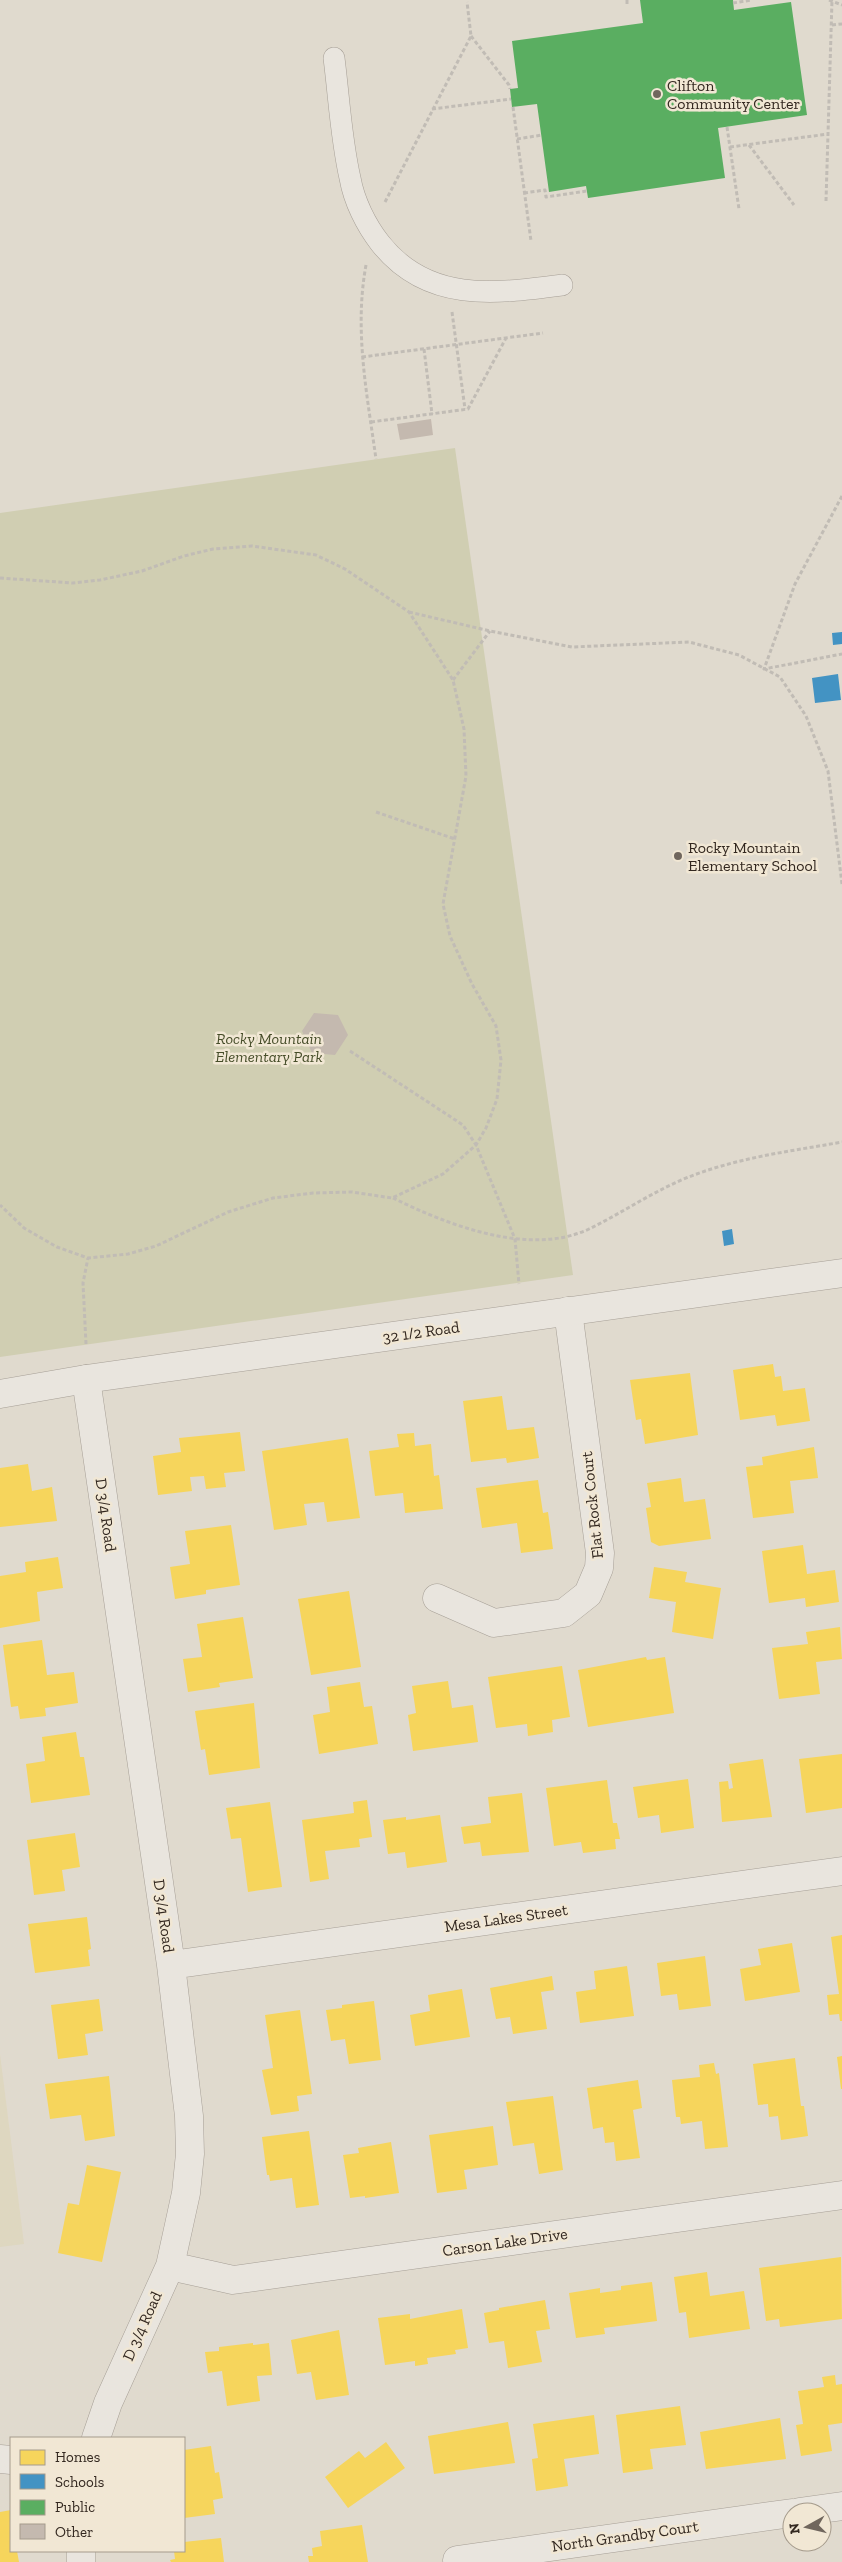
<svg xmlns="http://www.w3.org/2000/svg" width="842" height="2562" viewBox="0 0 842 2562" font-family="'Zilla Slab',serif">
  <rect width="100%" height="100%" fill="#e0dace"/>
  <path fill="#ded7c0" d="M0 2054 24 2244 0 2247Z"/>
  <path fill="#d0ceb2" d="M455 448 573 1275 0 1357V513Z"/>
  <path fill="#f6d55c" d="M773 1364 775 1377 781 1376 783 1391 805 1388 810 1421 777 1426 775 1415 740 1420 733 1370Z
    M690 1373 698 1435 645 1444 641 1419 636 1420 630 1380Z
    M502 1396 507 1430 534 1427 539 1458 507 1463 506 1458 471 1462 463 1401Z
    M240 1432 245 1471 224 1473 226 1487 206 1489 204 1476 190 1477 192 1491 158 1495 153 1456 181 1452 179 1438Z
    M414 1433 415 1446 431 1444 434 1476 439 1475 443 1509 405 1513 403 1493 375 1496 369 1451 399 1447 397 1434Z
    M348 1438 360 1518 327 1522 324 1502 304 1504 307 1525 274 1530 262 1451Z
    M814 1447 818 1478 790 1481 794 1513 753 1518 746 1467 763 1465 762 1457Z
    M28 1464 32 1491 52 1487 57 1521 0 1527V1468Z
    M681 1478 684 1502 705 1499 711 1539 659 1546 651 1542 646 1508 651 1507 647 1483Z
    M538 1480 543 1513 548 1512 553 1549 521 1553 517 1523 482 1528 476 1488Z
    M231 1525 240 1585 206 1590V1594L175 1599 170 1567 190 1564 185 1531Z
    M803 1545 807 1574 835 1570 839 1602 806 1607 805 1598 769 1603 762 1551Z
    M58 1557 63 1588 37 1592 40 1621 0 1628V1576L26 1572 25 1562Z
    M654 1567 687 1572 685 1582 721 1588 713 1639 672 1632 676 1602 649 1598Z
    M349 1591 361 1667 311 1675 298 1599Z
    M243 1617 253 1678 219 1683 220 1687 188 1692 183 1659 202 1657 197 1624Z
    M840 1627 842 1659 816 1662 820 1694 779 1699 772 1648 808 1644 806 1632Z
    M42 1640 47 1675 74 1672 78 1703 45 1708 46 1716 20 1719 18 1706 11 1707 3 1645Z
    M646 1657 647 1660 665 1657 674 1713 588 1727 578 1670Z
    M562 1666 570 1717 552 1720 553 1732 528 1736 527 1724 496 1728 488 1677Z
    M448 1681 452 1708 473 1705 478 1742 413 1751 408 1715 416 1713 412 1686Z
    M360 1682 364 1707 372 1706 378 1744 319 1754 313 1715 330 1712 327 1687Z
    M254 1703 260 1768 209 1775 205 1749 201 1750 195 1711Z
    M76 1732 80 1757H84L90 1795 31 1803 26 1764 45 1761 42 1737Z
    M842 1754V1808L806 1813 799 1759Z
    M763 1759 772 1817 722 1822 719 1782 728 1781 729 1789 733 1788 729 1764Z
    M688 1779 694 1828 661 1833 659 1815 638 1818 633 1787Z
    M607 1780 613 1823H617L620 1839H615L616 1849 583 1853 581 1842 554 1846 546 1788Z
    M522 1793 529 1852 482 1856 480 1842 464 1844 461 1827 491 1823 488 1797Z
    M367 1800 372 1837 359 1839 360 1847 325 1851 329 1879 310 1882 302 1820 354 1813 353 1802Z
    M270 1802 282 1887 248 1892 241 1838 231 1839 226 1808Z
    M440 1815 447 1862 407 1868 405 1852 388 1854 383 1820 406 1817V1820Z
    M75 1833 80 1867 62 1870 65 1891 34 1895 27 1840Z
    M87 1917 91 1949 88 1950 90 1966 35 1973 28 1924Z
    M842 1935V2021H840L839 2014 829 2015 827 1995 839 1994 831 1937Z
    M792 1943 800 1992 745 2001 740 1969 761 1965 758 1949Z
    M705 1956 711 2006 679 2010 677 1994 661 1996 657 1963Z
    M627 1966 634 2016 580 2023 576 1992 596 1989 594 1971Z
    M552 1976 554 1990 541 1992 547 2029 513 2034 510 2017 496 2019 490 1988Z
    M462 1989 470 2037 415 2046 410 2015 430 2011 428 1995Z
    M99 1999 103 2031 85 2034 88 2055 58 2059 51 2005Z
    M374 2001 381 2060 349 2064 345 2039 331 2041 326 2010 342 2008V2005Z
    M300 2010 312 2094 297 2096 299 2111 271 2115 262 2070 273 2068 265 2015Z
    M842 2056V2089H841L837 2057Z
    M795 2058 801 2106H804L808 2136 781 2140 778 2116 769 2117 768 2104 758 2105 753 2064Z
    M714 2063 716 2074 719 2073 728 2147 705 2149 702 2121 681 2124 680 2117H676L672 2080 700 2077 699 2065Z
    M109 2076 115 2136 85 2141 81 2115 50 2119 45 2084Z
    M638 2080 642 2108 633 2110 640 2158 616 2161 614 2142 605 2143 603 2127 593 2129 587 2088Z
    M553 2096 563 2170 539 2174 534 2143 513 2146 506 2102Z
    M493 2126 498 2165 464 2170 467 2189 437 2193 429 2135Z
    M309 2131 319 2205 296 2208 292 2178 270 2181 269 2175H267L262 2137Z
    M391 2142 399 2193 365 2198V2196L350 2198 343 2155 359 2153 358 2148Z
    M87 2165 121 2172 102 2262 58 2253 68 2203 79 2205Z
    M841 2257 842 2319 780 2327 779 2319 766 2321 759 2268Z
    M707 2272 710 2296 744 2291 750 2329 689 2338 686 2312 679 2313 674 2277Z
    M652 2282 657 2321 604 2328 605 2334 576 2338 569 2293 600 2288V2293L621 2290V2286Z
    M545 2300 550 2329 536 2331 542 2362 508 2368 504 2341 489 2343 484 2313 499 2310V2308Z
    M462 2309 468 2348 455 2350 456 2354 427 2358 428 2364 415 2366V2361L385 2365 378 2318 410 2314V2319Z
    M339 2330 349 2395 316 2400 311 2372 297 2374 291 2340Z
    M253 2343V2345L269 2343 272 2375 257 2376 260 2401 227 2406 222 2371 208 2373 205 2352 219 2351V2347Z
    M835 2375 836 2385 842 2384V2423L828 2425 832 2451 801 2456 796 2425 803 2424 798 2391 824 2387 822 2377Z
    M680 2406 686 2445 650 2449 653 2469 623 2473 616 2415Z
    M594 2415 599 2454 564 2459 568 2486 536 2491 532 2459 538 2458 533 2424Z
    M780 2418 786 2459 706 2469 700 2432Z
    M508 2422 515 2463 434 2474 428 2436Z
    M386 2442 405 2468 348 2508 325 2477 359 2451 365 2458Z
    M211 2446 215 2473 219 2472 223 2498 213 2500 215 2514 184 2518V2450Z
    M11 2510V2551H17L19 2562H0V2512Z
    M362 2525 368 2562H309L308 2556H313L312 2548 322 2546 320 2531Z
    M221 2538 224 2562H171L170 2560 175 2559 174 2551H184V2542Z"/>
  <path fill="#4393c3" d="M842 632V644L833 645 832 633Z
    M838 674 841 700 815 703 812 678Z
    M732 1229 734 1244 724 1246 722 1231Z"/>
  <path fill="#5aae61" d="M640 0H733L734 10 791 2 807 115 718 128 725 178 588 198 586 186 549 192 537 104 512 107 510 89 518 88 512 41 643 23Z"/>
  <path fill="#c4b9af" d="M431 419 433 435 400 440 397 424Z
    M314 1013 338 1015 348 1035 335 1055 312 1053 302 1031Z"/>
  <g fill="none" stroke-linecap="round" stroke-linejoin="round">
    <g stroke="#a69f96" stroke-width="22">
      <path id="pedestrian" d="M334 58C339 97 341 139 350 178 354 201 366 225 380 243 427 303 494 294 562 285"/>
    </g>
    <g stroke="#a69f96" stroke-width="29">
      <path id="minor" d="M86 1379 171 1965 189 2116 190 2154 186 2193 170 2266 108 2403 96 2438
        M437 1598 494 1623 564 1613 588 1594 599 1568 600 1553 568 1311
        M171 1965 842 1871
        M170 2266 233 2280 842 2195
        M0 2459 11 2460
        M799 2512 842 2506
        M81 2551V2562
        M457 2560 792 2513"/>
    </g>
    <g stroke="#a69f96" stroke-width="29">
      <path id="tertiary" d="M0 1394 86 1379 842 1273"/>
    </g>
    <path stroke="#c1bcb5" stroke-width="3" stroke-dasharray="4 2.5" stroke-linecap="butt" d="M627 0V6
      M829 0 842 5
      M733 3 752 0
      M832 25 842 24
      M471 36 509 85 510 89
      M513 107 531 241
      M432 109 511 99
      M727 127 739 209
      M517 139 542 135
      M749 145 794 205
      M730 147 828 134
      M524 193 545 190 546 197 587 191
      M826 201 832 0
      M385 202 471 36 467 2
      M366 265C354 330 367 394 376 459
      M452 312 465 409
      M424 349 432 414
      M362 357 543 333
      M371 422 468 409 506 338
      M842 496 795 584 764 669 842 654
      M0 578 73 583 100 580 142 571 184 556 213 549 252 546 316 555 345 569 409 612 453 680 464 729 466 776 443 904 450 936 472 984 496 1026 501 1060 497 1099 486 1128 476 1145 443 1174 392 1198 352 1192 313 1193 273 1198 228 1212 156 1246 128 1254 88 1258 57 1247 24 1228 0 1205
      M409 612 490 631 572 647 689 642 739 655 780 677 806 716 828 771 842 884
      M453 680 490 631
      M376 812 455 839
      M350 1051 463 1125 476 1145 515 1239 519 1284
      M393 1198C448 1225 529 1257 589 1229 624 1212 658 1188 694 1175 742 1157 792 1151 842 1142
      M86 1344 83 1283 88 1258"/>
    <use href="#pedestrian" stroke="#e9e5de" stroke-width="21"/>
    <use href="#minor" stroke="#e9e5de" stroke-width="28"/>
    <use href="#tertiary" stroke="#e9e5de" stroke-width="28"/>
  </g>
  <g fill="#70665d" stroke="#f1e7d4" stroke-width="2">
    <circle cx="657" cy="94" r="5"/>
    <circle cx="678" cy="856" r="5"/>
  </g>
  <g text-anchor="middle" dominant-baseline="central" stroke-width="5" stroke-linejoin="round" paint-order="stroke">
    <g font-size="16" fill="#332820" stroke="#f1e7d4" text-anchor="start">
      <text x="667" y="85">Clifton<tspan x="667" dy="18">Community Center</tspan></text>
      <text x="688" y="847">Rocky Mountain<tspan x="688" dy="18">Elementary School</tspan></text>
    </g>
    <g font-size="16" font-style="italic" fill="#464d29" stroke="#f1e7d4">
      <text x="269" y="1038">Rocky Mountain<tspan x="269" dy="18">Elementary Park</tspan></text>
    </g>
    <g font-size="16" fill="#332820" stroke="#f1e7d4">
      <text transform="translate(421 1332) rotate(-8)">32 1/2 Road</text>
      <text transform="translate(592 1505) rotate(-96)">Flat Rock Court</text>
      <text transform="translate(106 1515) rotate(82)">D 3/4 Road</text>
      <text transform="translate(164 1916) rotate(82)">D 3/4 Road</text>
      <text transform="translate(506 1918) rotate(-8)">Mesa Lakes Street</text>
      <text transform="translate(505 2242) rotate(-8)">Carson Lake Drive</text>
      <text transform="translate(142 2326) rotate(-66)">D 3/4 Road</text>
      <text transform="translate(625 2536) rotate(-8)">North Grandby Court</text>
    </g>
  </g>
  <rect x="10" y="2437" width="175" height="115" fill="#f1e7d4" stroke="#a59b8c"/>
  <rect x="20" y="2450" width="25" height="15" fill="#f6d55c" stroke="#a59b8c"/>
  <text x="55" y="2462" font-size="15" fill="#332820">Homes</text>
  <rect x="20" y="2474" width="25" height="15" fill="#4393c3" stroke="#a59b8c"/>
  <text x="55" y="2487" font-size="15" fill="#332820">Schools</text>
  <rect x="20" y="2500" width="25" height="15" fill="#5aae61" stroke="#a59b8c"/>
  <text x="55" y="2512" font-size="15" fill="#332820">Public</text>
  <rect x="20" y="2524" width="25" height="15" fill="#c4b9af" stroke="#a59b8c"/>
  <text x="55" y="2537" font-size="15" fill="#332820">Other</text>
  <g transform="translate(807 2527) rotate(262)"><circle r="24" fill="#f1e7d4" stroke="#a59b8c"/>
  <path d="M0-4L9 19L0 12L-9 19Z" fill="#70665d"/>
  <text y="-8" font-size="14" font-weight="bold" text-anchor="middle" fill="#332820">N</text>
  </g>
</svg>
